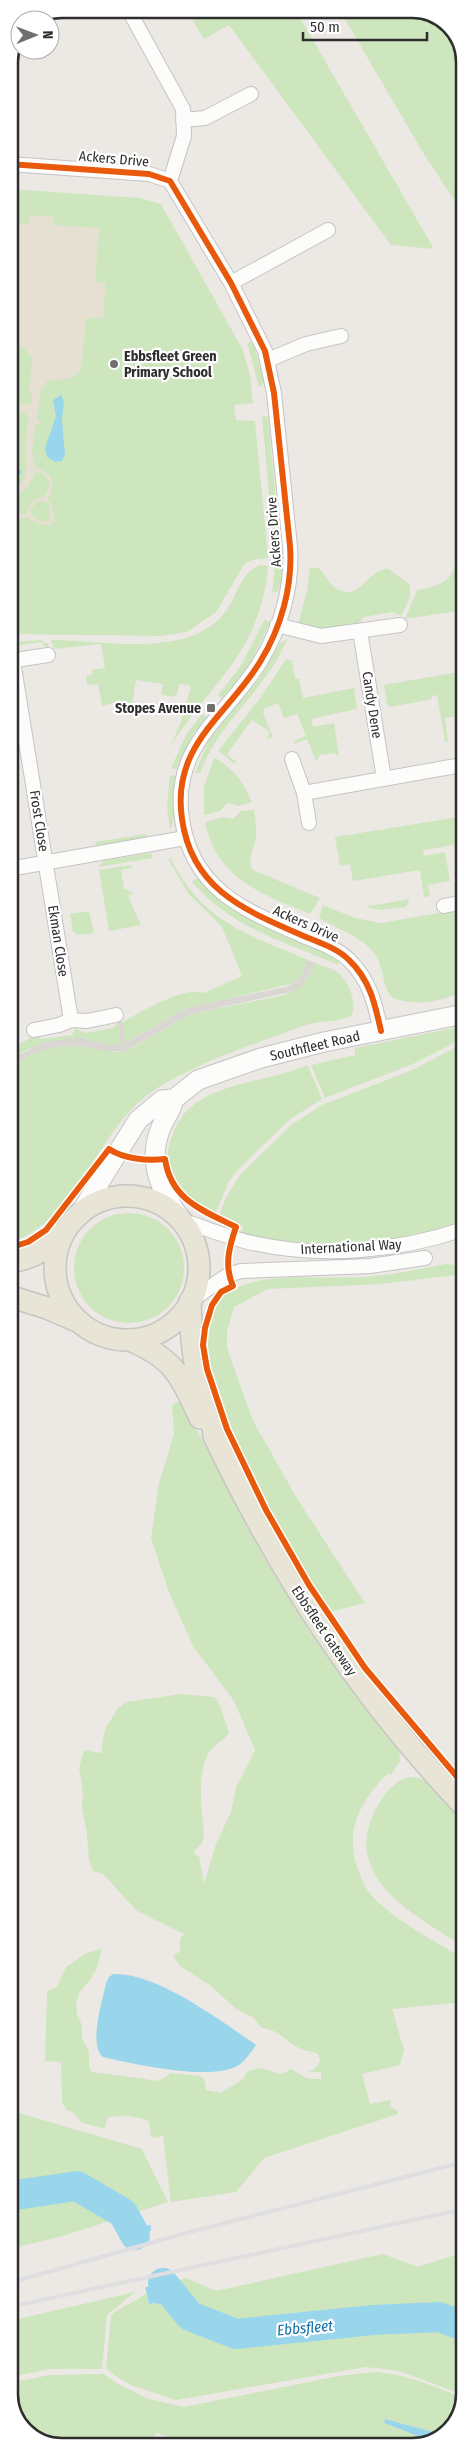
<svg xmlns="http://www.w3.org/2000/svg" width="473" height="2455" viewBox="0 0 473 2455" font-family="'Fira Sans Condensed',sans-serif">
  <rect width="100%" height="100%" fill="#ece8e4"/>
  <path fill="#e6e0d3" d="M9 202 138 212 73 528 9 526Z"/>
  <path fill="#cee6be" d="M186 9H295L434 249 391 245 229 25 204 39Z
    M339 9H418L449 24 464 54V215L422 151Z
    M9 189 140 198 161 204 243 350 250 375 253 403 234 405 236 420 255 421 268 558 253 560 245 563 216 612 187 632 161 636 9 634V516L19 519 28 517C35 524 42 525 52 525 55 515 55 506 47 499 57 485 53 472 35 468L32 448 36 424 42 425V422L37 421 40 392 47 381 71 378 81 371 86 318 103 319 106 283 95 282 99 228 54 225V217L30 215 29 224 9 222Z
    M9 342 19 343 32 357 31 379 28 386C30 393 36 399 29 405L16 404 19 357 9 356Z
    M247 342 253 343 265 383 259 387Z
    M15 412 25 413 29 418C28 426 26 433 25 441 23 463 35 479 9 492V464Z
    M262 416 268 417 280 540 287 552 288 559H275Z
    M35 472C51 474 52 486 44 497 33 498 30 504 27 514L11 513 9 500 28 487Z
    M38 501H44L49 505 50 521H40L32 516 31 509Z
    M464 523V642L459 611 405 619 417 590C466 583 452 561 464 523Z
    M260 565 268 566C260 654 213 679 170 747L181 722 191 686 180 684 177 694 173 697 161 694 163 684 136 680 132 705 116 702 102 706 98 684 87 685 86 676 92 675V670L105 668 101 644 54 649 51 640C105 640 183 659 223 615 237 599 239 573 260 565Z
    M275 566 288 567 278 591 272 593Z
    M310 567 318 568C326 573 328 584 337 589 361 602 368 567 389 569L410 585V597L401 616 393 612 364 617 358 624 321 629 298 625 307 590Z
    M265 619 270 623 249 666 222 699 218 695 240 667Z
    M287 639C267 690 218 722 200 773H195L209 740 260 678 279 644Z
    M43 640V643H48L49 649 40 642 9 647V642Z
    M286 659 292 661 295 679H299L303 698 354 688 357 709 311 719 313 727 334 723 339 756 334 753 320 755 316 761 307 739 295 744 294 741 306 736 297 714 284 718 278 703 264 709 263 713 273 737 267 740 270 732 252 720 227 754 236 762 235 764 218 751 261 697Z
    M464 671V715L445 718 448 742H445L437 695 432 696V699L391 707 387 704 384 685Z
    M202 714 206 717 191 738 177 769 171 768 186 735Z
    M214 758C233 767 244 783 252 802L239 806 227 803 220 811 204 815V787Z
    M170 775 176 776C172 792 177 817 170 830L167 806Z
    M455 797H459L464 839 460 844 423 850 424 856 445 852 450 881 428 885 430 896 424 897 420 870 353 881 350 864 340 866 335 837 459 817Z
    M254 810C255 819 257 829 256 838 254 850 246 859 253 870L320 898 310 914C261 893 218 880 205 823L221 817 233 819 241 811Z
    M147 834 145 840 98 847 95 842Z
    M151 853 153 858 98 867 105 860Z
    M168 859H171C203 923 248 934 308 960L299 980 294 983 183 1010 125 1043 122 1022C142 1012 183 986 204 993L242 976 222 927 188 893Z
    M131 865 132 868 121 870 124 889 134 893 128 896 141 925 109 931 99 870Z
    M197 878C223 909 258 923 294 938 309 945 326 951 339 961L338 965C284 941 232 929 192 882Z
    M409 899 408 904 405 907 380 910 365 907Z
    M323 905 355 918 381 923 462 909 464 910V991C443 1001 416 1007 393 998 383 989 384 974 379 962 372 940 337 929 319 918Z
    M89 911 94 933 78 935 73 932 70 914Z
    M315 963C322 966 332 968 338 973 349 982 358 1003 351 1016 339 1022 324 1020 310 1024 296 1028 282 1034 267 1039 227 1054 185 1069 150 1093 96 1131 78 1222 9 1243V1069L30 1055 56 1047 81 1046 116 1052 128 1050 191 1014 285 995 302 986Z
    M118 1022 122 1045H109L81 1038 28 1049 9 1061V1050L34 1036 43 1039 72 1035 75 1028 85 1033 113 1028Z
    M464 1026V1038L413 1064 325 1098 311 1065 355 1055V1048Z
    M464 1043V1225C416 1240 359 1248 309 1246 286 1245 263 1238 241 1235L243 1227 219 1215 226 1198 239 1176 291 1125 322 1105 410 1071Z
    M304 1066H308L322 1099 289 1120 237 1171 229 1181 215 1214C192 1202 171 1185 168 1157 167 1149 171 1139 174 1131 194 1081 262 1085 304 1066Z
    M74 1268a55 55 0 1 1 110 0a55 55 0 1 1-110 0Z
    M446 1264 464 1266V1277L456 1275 382 1284 268 1289 234 1307 227 1331V1348L253 1421 298 1500 365 1603 330 1612C289 1550 184 1383 213 1312 216 1304 221 1295 229 1291 270 1270 320 1280 364 1277 392 1275 419 1269 446 1264Z
    M181 1400 264 1558 311 1634 399 1748 400 1761 391 1775 388 1773C362 1800 343 1830 358 1869 361 1878 365 1888 372 1896 391 1918 438 1943 464 1959V2002L392 2009 404 2050 400 2065 362 2074 370 2104 391 2100 390 2107 397 2110 398 2114 264 2158 236 2192 171 2202 163 2135 157 2138 151 2137 149 2121C133 2116 124 2114 107 2118L105 2128H102L82 2123 74 2113 67 2110 62 2102 61 2062 45 2061 47 1991 57 1987 66 1967 87 1953 102 1949 97 1968 89 1981 80 1992 76 2002 77 2015 82 2025V2038L89 2051V2068L92 2072 159 2081 171 2073 200 2076 204 2079 206 2090 221 2093 243 2079 247 2072 259 2068C271 2069 280 2079 291 2069L308 2079H321V2072H308L315 2069 320 2061 318 2054C312 2050 305 2052 299 2048 284 2040 280 2030 261 2028L254 2018 236 2009 211 1986 180 1966 173 1956 180 1951V1939L184 1934 137 1911 103 1874 93 1871 89 1861 87 1834 82 1808 83 1793 79 1768 84 1750 101 1753 105 1729 119 1707 127 1702 181 1694 214 1697C220 1701 225 1722 229 1732 225 1741 213 1744 208 1754 196 1777 202 1810 204 1836L202 1844 195 1850 194 1854 199 1856 204 1884 216 1844 231 1812 236 1788 255 1750 234 1701 193 1646 169 1592 151 1538 159 1483 174 1434 172 1405Z
    M408 1777C431 1775 449 1804 464 1819V1947C419 1917 342 1880 374 1813 381 1798 392 1782 408 1777Z
    M9 2110 142 2149 168 2202 63 2236 9 2249Z
    M464 2252V2395L399 2371 366 2367 176 2400 131 2385 114 2375 106 2368 111 2315C120 2307 143 2298 146 2293L149 2304 155 2303 172 2307 176 2304V2281L187 2278 216 2291 383 2254 418 2267Z
    M135 2292 107 2315 102 2369H51L9 2377V2321Z
    M375 2372C405 2373 435 2387 463 2398L451 2428 441 2434 385 2419 384 2423 430 2440 419 2446H188L189 2443 156 2433 152 2446H55L24 2431 9 2401V2383L50 2375 104 2374 118 2384 149 2399 184 2407 338 2376Z"/>
  <path fill="#d9eabb" d="M9 356 19 357 11 464H9Z"/>
  <path fill="#dad6d2" d="M308 960 315 963 314 966 302 986 294 991 191 1014 125 1051H106L81 1046 56 1047 30 1055 9 1069V1061L43 1042 81 1038 109 1045H121L118 1022H122L126 1043 183 1010 199 1005 286 987 299 980Z"/>
  <path fill="#99d6ec" d="M61 395 64 402 62 420 65 455 62 461 55 462 47 457 45 448 56 416 53 400Z
    M113 1974C157 1972 221 2021 256 2045 251 2052 246 2060 239 2065 212 2082 134 2064 103 2057 88 2044 103 2000 106 1983L109 1977Z
    M141 2219 144 2226 151 2225V2231L176 2281 175 2291 179 2298 172 2307 155 2303 149 2304 133 2234 135 2220Z
    M385 2419 441 2434 430 2440 423 2438 384 2423Z"/>
  <path fill="#ece8e4" d="M154 2230 167 2255 178 2280 142 2288 131 2236Z"/>
  <g fill="none" stroke-linecap="round" stroke-linejoin="round">
    <path stroke="#99d6ec" stroke-width="5" d="M9 478 19 472"/>
    <path stroke="#99d6ec" stroke-width="30" d="M9 2196 77 2186 123 2213 135 2235
      M163 2283 190 2316 236 2334 373 2320 439 2317 464 2326"/>
    <g stroke="#c5c4c5" stroke-width="16">
      <path id="street" d="M60 9 89 11 103 9
        M128 9 183 109 184 136 170 181
        M183 120 205 118 251 94
        M9 164 149 174 170 181 231 283 265 351 274 393 290 546C293 586 281 628 260 662 227 716 171 745 182 819 192 891 247 911 306 937 321 943 338 949 349 960 370 980 375 1004 381 1031
        M231 283 328 230
        M268 360 306 344 341 336
        M277 625 321 636 400 625
        M360 631 384 779
        M9 661 48 655
        M13 661 71 1020
        M292 759 304 793 309 823
        M304 793 456 766 464 768
        M9 869 185 838
        M444 906 464 902
        M34 1030 59 1025 71 1020 87 1021 116 1015
        M181 1220C206 1228 231 1239 257 1244 324 1258 399 1251 464 1229
        M190 1301 228 1275 241 1271 370 1266 425 1258"/>
    </g>
    <g stroke="#c5c4c5" stroke-width="21">
      <path id="secondary" d="M174 1099C172 1110 164 1119 160 1130 147 1164 162 1192 181 1220
        M81 1212 138 1120 162 1100 174 1099 198 1080 261 1058 324 1042 464 1014"/>
    </g>
    <g stroke="#c6c5c4" stroke-width="24">
      <path id="primary" d="M55 1268a72 72 0 1 1 144 0a72 72 0 1 1-144 0Z
        M9 1262C31 1259 48 1250 62 1233
        M9 1296 47 1308 77 1321
        M190 1301C191 1323 191 1346 196 1368 201 1391 212 1412 214 1436 280 1574 358 1695 464 1806
        M130 1340C176 1360 180 1376 200 1418"/>
    </g>
    <use href="#street" stroke="#fcfcfb" stroke-width="14"/>
    <use href="#secondary" stroke="#fcfcfb" stroke-width="19"/>
    <use href="#primary" stroke="#e8e4d6" stroke-width="21"/>
    <path stroke="#dfdfe1" stroke-width="4" d="M9 2283 186 2233 464 2162
      M9 2307 464 2209"/>
    <g stroke="#fff" stroke-width="9">
      <path id="cycleway" d="M9 164 149 174 170 181 231 283 265 351 274 393 290 546C293 586 281 628 260 662 227 716 171 745 182 819 192 891 247 911 306 937 321 943 338 949 349 960 370 980 375 1004 381 1031
        M9 1248 28 1242 46 1230 109 1149C124 1159 147 1161 165 1159 171 1200 202 1210 236 1227 229 1247 224 1266 233 1286L221 1292 212 1305 205 1328 203 1345 207 1369 227 1429 266 1510 309 1585 365 1668 464 1785"/>
    </g>
    <use href="#cycleway" stroke="#e8590c" stroke-width="6"/>
  </g>
  <g fill="#706f6e" stroke="#fff" stroke-width="2">
    <circle cx="114" cy="364" r="5"/>
    <rect x="206" y="703" width="10" height="10" rx="2.5"/>
  </g>
  <g text-anchor="middle" dominant-baseline="central" stroke-width="4.5" stroke-linejoin="round" paint-order="stroke">
    <g font-size="14" fill="#2e2e2e" stroke="#fff">
      <text transform="translate(114 159) rotate(5)">Ackers Drive</text>
      <text transform="translate(274 532) rotate(-94)">Ackers Drive</text>
      <text transform="translate(372 705) rotate(81)">Candy Dene</text>
      <text transform="translate(39 821) rotate(81)">Frost Close</text>
      <text transform="translate(306 924) rotate(24)">Ackers Drive</text>
      <text transform="translate(58 941) rotate(81)">Ekman Close</text>
      <text transform="translate(315 1046) rotate(-13)">Southfleet Road</text>
      <text transform="translate(351 1247) rotate(-3)">International Way</text>
      <text transform="translate(324 1631) rotate(56)">Ebbsfleet Gateway</text>
    </g>
    <g font-size="14" font-weight="bold" fill="#2e2e2e" stroke="#fff" text-anchor="start">
      <text x="124" y="356">Ebbsfleet Green<tspan x="124" dy="16">Primary School</tspan></text>
      <text x="201" y="708" text-anchor="end">Stopes Avenue</text>
    </g>
    <g font-size="15" font-style="italic" fill="#0d6fa3" stroke="#fff">
      <text transform="translate(305 2328) rotate(-5)">Ebbsfleet</text>
    </g>
  </g>
  <path d="M0 0H473V2455H0ZM62 18H412A44 44 0 0 1 456 62V2394A44 44 0 0 1 412 2438H62A44 44 0 0 1 18 2394V62A44 44 0 0 1 62 18Z" fill="#fff" fill-rule="evenodd"/>
  <path fill="none" stroke="#2e2e2e" stroke-width="2.5" d="M62 18H412A44 44 0 0 1 456 62V2394A44 44 0 0 1 412 2438H62A44 44 0 0 1 18 2394V62A44 44 0 0 1 62 18Z"/>
  <g transform="translate(35 35) rotate(89)"><circle r="24" fill="#ffffff" stroke="#ababab"/>
  <path d="M0-4L9 19L0 12L-9 19Z" fill="#706f6e"/>
  <text y="-8" font-size="14" font-weight="bold" text-anchor="middle" fill="#2e2e2e">N</text>
  </g>
  <path d="M303 32v8h124v-8" fill="none" stroke="#2e2e2e" stroke-width="2.5"/>
  <text x="310" y="32" font-size="15" fill="#2e2e2e" stroke="#ffffff" stroke-width="4" paint-order="stroke">50 m</text>
</svg>
